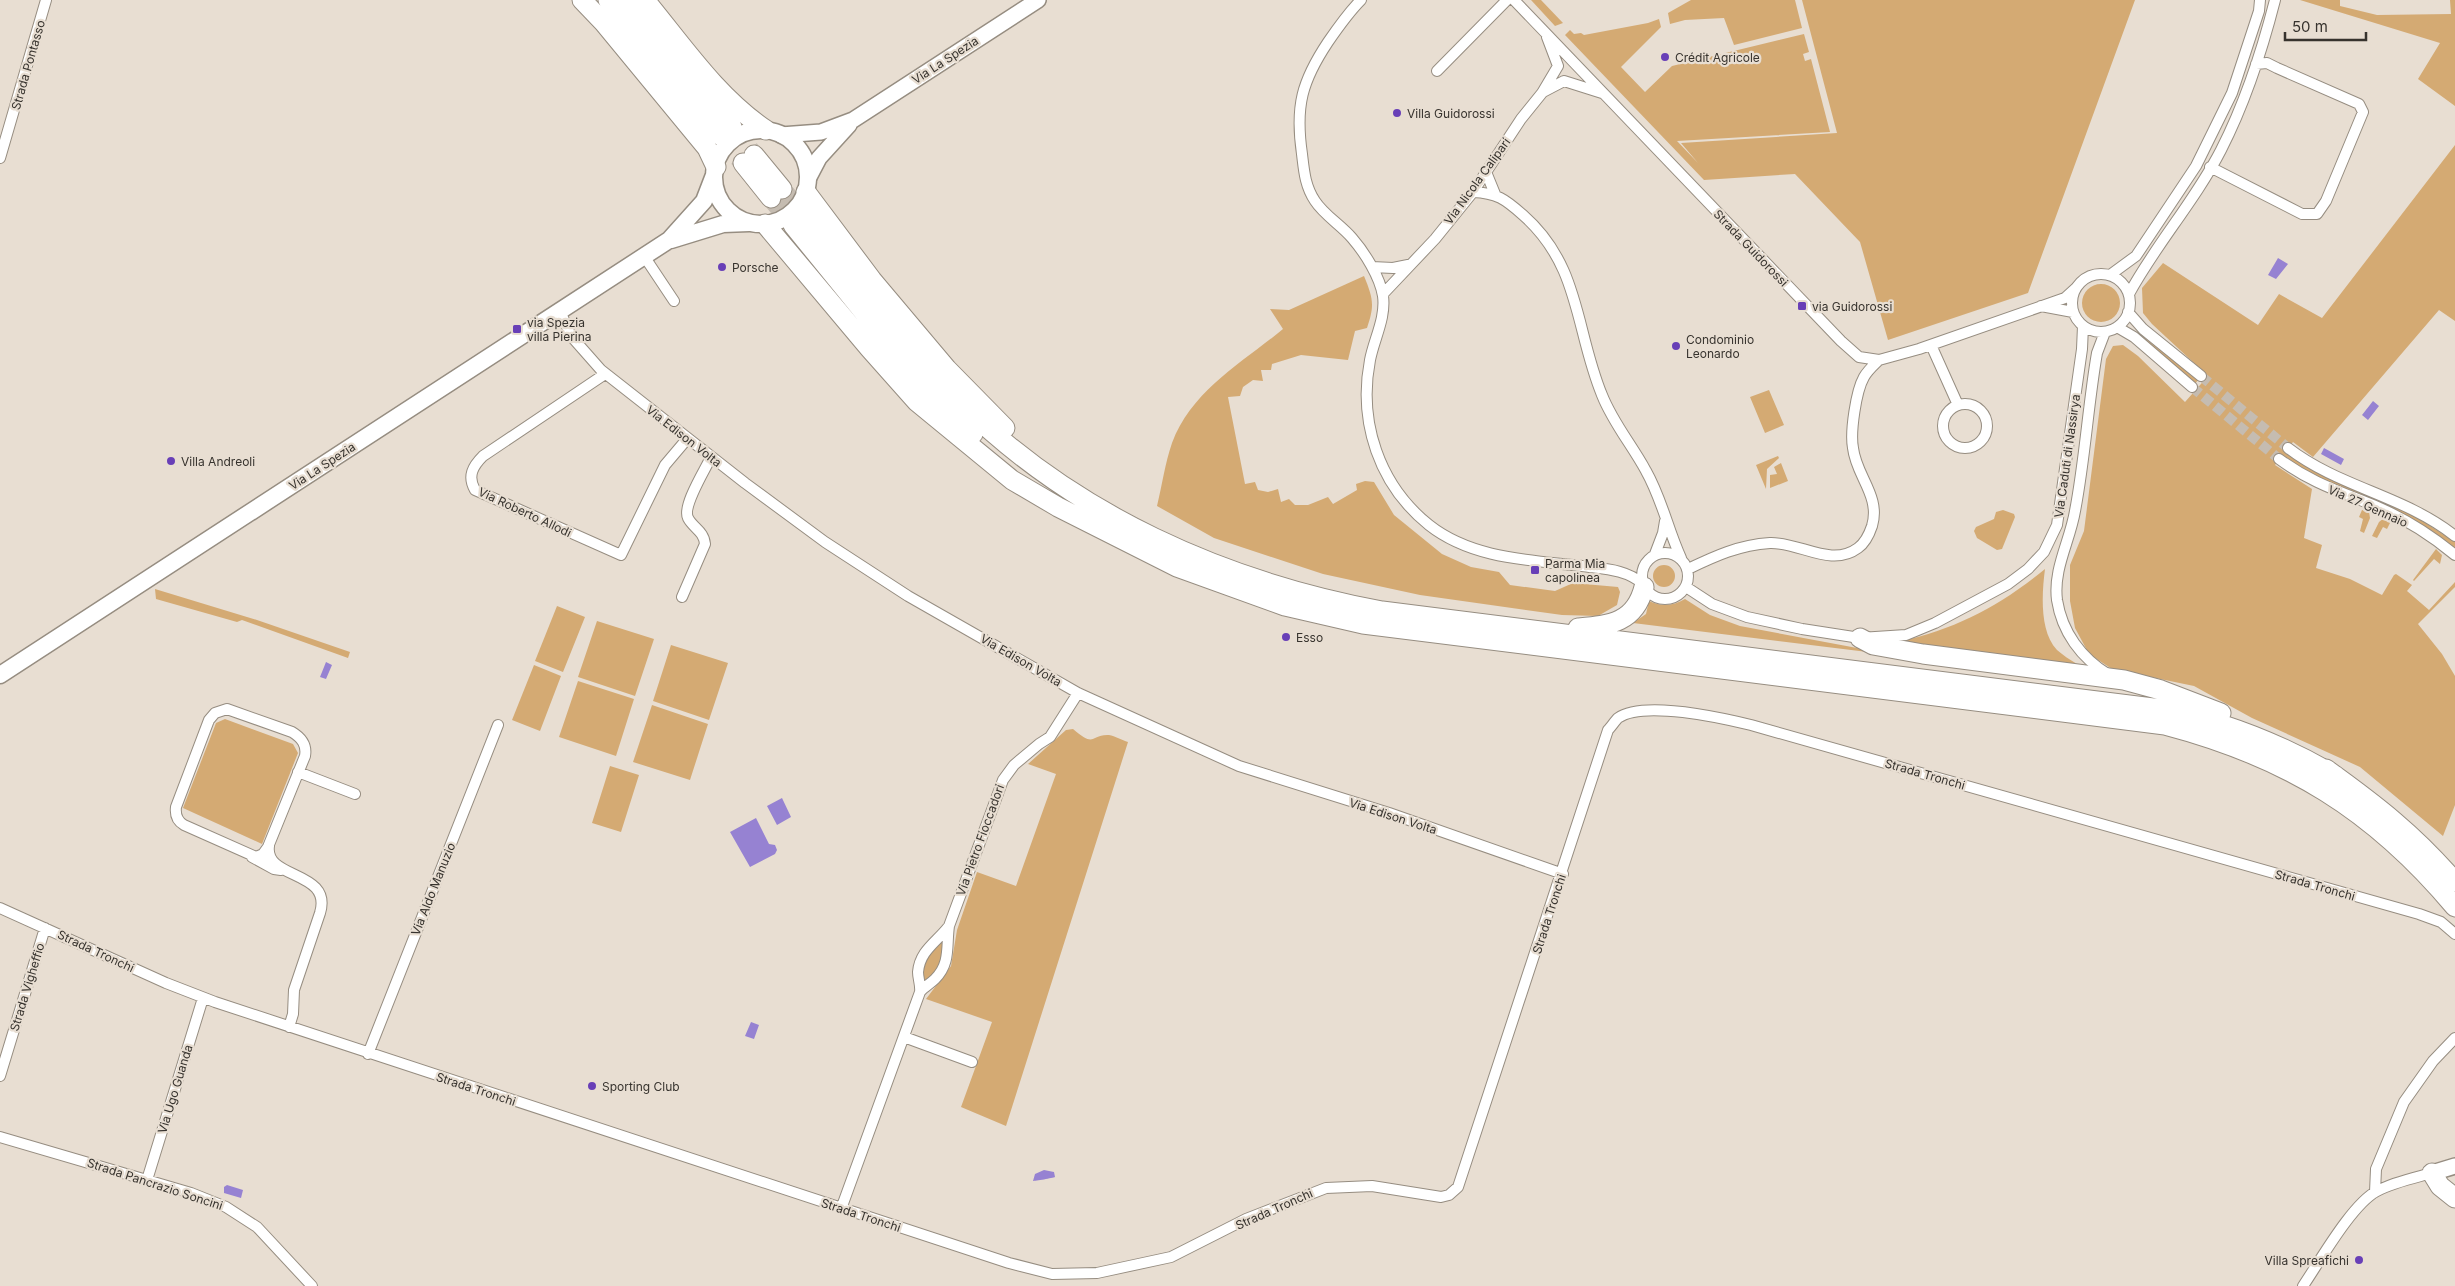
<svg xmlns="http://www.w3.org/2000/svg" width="2455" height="1286" viewBox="0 0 2455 1286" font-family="Inter,sans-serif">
  <rect width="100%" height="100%" fill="#e8ded2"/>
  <path fill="#d4aa73" d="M1531 0H1541L1563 23 1555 26Z
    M1691 0H1795L1802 28 1734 45 1724 18 1685 20 1670 24 1668 13Z
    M1802 0H2135L2028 293 1888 340 1860 242 1795 174 1704 180 1565 35 1570 30 1574 34 1581 33 1584 35 1648 23 1659 19 1661 27 1621 67 1645 92 1672 66 1804 34 1809 52 1803 54 1805 61 1811 59 1830 132 1677 141 1698 163 1681 143 1837 133Z
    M2300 0H2340V6L2377 15 2451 14 2450 0H2455V106L2418 79 2440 43Z
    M2455 145V321L2439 310 2313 457 2293 442 2285 452 2331 480 2407 511 2455 542V549L2331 486 2282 456 2275 465 2312 489 2304 538 2322 545 2316 568 2350 579 2382 595 2394 575 2396 574 2412 585 2407 591 2429 610 2455 582V587L2418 624 2442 654 2455 676V805L2443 836 2360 767 2252 718 2194 686 2112 669 2089 654 2075 628 2070 601V565L2084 531 2106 359 2113 346 2123 345 2138 356 2185 402 2208 376 2152 324 2143 313 2142 288 2163 263 2258 325 2279 294 2322 318Z
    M1364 276C1373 298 1375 305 1367 328L1355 331 1348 360 1301 355 1272 364 1271 370H1261L1263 381 1253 380 1243 387 1240 396 1228 397 1245 484 1255 482 1258 490 1268 492 1278 489 1281 502 1289 499 1295 505H1308L1328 497 1333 504 1357 490 1356 484 1365 481 1374 482 1394 515 1442 554 1471 567 1499 572 1510 585 1555 591 1573 583 1618 587 1620 592 1617 605 1598 616 1562 615 1420 595 1323 574 1214 538 1157 506C1162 486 1165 463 1172 443 1192 390 1242 363 1283 329L1270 309 1289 310Z
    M2082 303a19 19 0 1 1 38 0a19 19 0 1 1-38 0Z
    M2141 335 2198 380 2195 384 2152 347Z
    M1769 390 1784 425 1765 433 1750 397Z
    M1778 456 1779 458 1767 469 1766 489 1756 465Z
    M1781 463 1788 481 1770 488V475L1777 474 1774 467Z
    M2003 510 2014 514 2015 517 2002 549 1997 550 1977 538 1974 531 1976 527 1994 519 1996 512Z
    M2362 510 2369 512 2370 518 2364 533 2360 531 2363 519 2359 517Z
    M2384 518 2391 521 2387 529 2383 527 2377 538 2372 536 2379 522Z
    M2436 549 2442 555 2440 564 2434 559 2414 581 2413 580Z
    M1653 576a11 11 0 1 1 22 0a11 11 0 1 1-22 0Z
    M2045 569C2042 592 2039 631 2057 650 2063 655 2070 660 2077 664L1898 642C1958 628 1998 607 2045 569Z
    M155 589 257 620 350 652 348 658 242 620 237 622 156 599Z
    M1685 599 1710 615 1740 626 1900 656 1633 623 1646 614 1649 601C1662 607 1673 606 1685 599Z
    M557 606 585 617 563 672 535 661Z
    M597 621 654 639 635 696 578 677Z
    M671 645 728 663 709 720 653 701Z
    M534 665 561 676 540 731 512 720Z
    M578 681 634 699 616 756 559 737Z
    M652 705 708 724 690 780 633 762Z
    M225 719 293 744 298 753 262 844 183 808 216 723Z
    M1073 729C1096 749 1090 734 1109 735 1115 736 1122 740 1128 742L1006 1126 961 1107 992 1022 926 999 951 966 957 930 977 872 1016 886 1056 774 1028 764 1066 730Z
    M610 766 639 775 621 832 592 823Z
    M944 940 941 966 927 981 922 977C924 963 928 943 944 940Z"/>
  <path fill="#9682d2" d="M2278 258 2288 264 2276 279 2268 275Z
    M2373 401 2379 406 2368 420 2362 415Z
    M2324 448 2344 459 2341 465 2321 454Z
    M326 662 332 665 326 679 320 677Z
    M782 798 791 817 777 825 767 806Z
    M756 818 769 844 775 845 777 850 775 854 750 867 730 832Z
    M751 1022 759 1025 754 1039 745 1036Z
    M1044 1170 1054 1172 1055 1177C1053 1178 1035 1181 1033 1181L1035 1174Z
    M227 1185 243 1190 241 1198 224 1193V1187Z"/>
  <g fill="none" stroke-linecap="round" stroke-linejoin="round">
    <path stroke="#c5bcb1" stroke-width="10" stroke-dasharray="10 5" stroke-linecap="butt" d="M2201 376 2288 448
      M2192 387 2279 459"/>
    <path stroke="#c5bcb1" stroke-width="19" stroke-dasharray="19 9" stroke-linecap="butt" d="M732 127 754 155
      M721 136 743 163
      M782 189 804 216
      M771 198 793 225"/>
    <g stroke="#968d81" stroke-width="12">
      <path id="street" d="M1361 0C1348 13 1339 26 1328 42 1302 81 1295 106 1302 154 1304 171 1305 186 1315 201 1324 215 1341 225 1352 238 1365 253 1380 277 1383 296 1386 318 1374 339 1370 360 1358 422 1379 485 1429 525 1472 559 1530 560 1582 566 1604 569 1626 569 1643 584
        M1514 0 1841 341 1859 357 1879 360 1919 349 2065 298 2076 288
        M1437 71 1507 0
        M1543 92 1564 81 1602 93
        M0 158 46 0
        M2210 167 2302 214H2317L2326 201 2363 112 2359 104 2277 68 2267 63 2256 64
        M1486 172 1495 194
        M1473 192C1497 193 1505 199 1523 215 1581 266 1575 330 1602 395 1613 423 1632 445 1646 471 1662 499 1668 530 1681 558
        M644 256 674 301
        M1372 267 1393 268 1408 265
        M2072 303a29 29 0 1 1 58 0a29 29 0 1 1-58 0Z
        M2110 275 2136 256 2196 166 2232 93 2259 11 2260 0
        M1383 294 1435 239 1473 192 1521 119 1542 93 1558 66 1547 37
        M2129 294C2156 244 2195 201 2221 150 2245 103 2262 51 2275 0
        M2041 306 2073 312
        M560 311 571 336 601 370 745 483 825 542 908 596 1078 693 1239 766 1389 813 1563 874
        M2128 312 2143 329 2201 376
        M2117 327 2134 337 2192 387
        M2105 332 2097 353C2088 405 2085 459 2075 511 2070 541 2053 569 2057 600 2062 632 2081 658 2109 675
        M1931 345 1958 405
        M605 374 483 456C473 466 467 476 475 490L621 555 665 465 687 439
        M1943 426a22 22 0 1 1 44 0a22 22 0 1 1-44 0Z
        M2288 448C2340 488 2403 495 2455 536
        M2279 459C2313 484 2342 492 2380 508 2407 520 2432 536 2455 555
        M1642 576a23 23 0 1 1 46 0a23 23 0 1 1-46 0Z
        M1655 554 1663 533 1665 521
        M1688 569C1715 556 1739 545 1770 543 1800 542 1831 568 1858 548 1865 543 1869 535 1872 526 1881 496 1856 476 1853 448 1850 432 1856 391 1864 377 1868 370 1874 365 1879 360
        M1686 587 1712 604 1747 617 1802 629 1860 638 1906 635 1935 623 2008 584 2028 569 2044 552 2057 525 2082 349 2083 326
        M682 597 705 544C704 531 693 528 688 518 682 506 705 470 711 457
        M227 709 292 732C302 738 307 745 305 756L268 847 263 854 256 857 184 825C177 821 175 815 176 807L209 720 215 713Z
        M298 772 355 794
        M269 846C264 880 333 870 320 913L294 990 293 1014 289 1027
        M252 857 274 869 281 870
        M0 908 166 983 215 1002 1009 1263 1052 1274 1097 1273 1171 1257 1246 1219 1326 1188 1372 1186 1441 1197 1449 1195 1458 1187 1608 730C1611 727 1615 721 1618 718 1643 700 1722 718 1751 725L2419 914 2441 922 2455 934
        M920 992C924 987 930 984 935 979 951 963 946 946 949 926L1003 780 1014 765 1039 744 1050 737 1078 693
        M904 1037 972 1062
        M368 1054 498 725
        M0 1076 45 928
        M0 1137 191 1193 226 1207 257 1227 312 1286
        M147 1180 203 998
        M2375 1192 2376 1169 2404 1102 2433 1061 2455 1038
        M841 1209 920 992C921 985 918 979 918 972 920 950 937 942 949 926
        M2303 1286C2320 1261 2352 1204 2377 1191 2394 1182 2414 1178 2432 1173"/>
    </g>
    <g stroke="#968d81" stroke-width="18">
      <path id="secondary" d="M781 135 821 132 853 120 1038 0
        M808 179 819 158 849 125
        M2432 1173 2455 1166"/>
    </g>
    <g stroke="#968d81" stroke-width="19">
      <path id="primary" d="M714 177a47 47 0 1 1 94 0a47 47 0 1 1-94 0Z
        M671 240 723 224 749 223
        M0 675 669 240 704 201 714 175"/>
    </g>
    <g stroke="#968d81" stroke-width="21">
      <path id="highway" d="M582 0 604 23 707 148 716 167
        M608 0 721 136
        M627 0 732 127
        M645 0C683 46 717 97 766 130
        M754 155 782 189
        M743 163 771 198
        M806 192 872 280 947 369 1005 428
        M804 216C854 279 902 345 959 401 1073 515 1225 582 1382 611L2161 709C2224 721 2281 744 2336 776
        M765 224 869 348 917 402 1012 480 1058 507 1177 567 1285 606 1363 624 2165 725C2287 757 2374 810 2455 907
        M793 225 905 363 973 434
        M1578 628C1610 625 1635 623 1644 587
        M1860 638 1873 645 1923 654 2124 680 2161 690 2221 713
        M2326 769C2376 805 2415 835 2455 882
        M2432 1173 2440 1186 2455 1198"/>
    </g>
    <use href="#street" stroke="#fff" stroke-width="10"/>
    <use href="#secondary" stroke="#fff" stroke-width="15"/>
    <use href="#primary" stroke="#fff" stroke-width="16"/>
    <use href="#highway" stroke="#fff" stroke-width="19"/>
  </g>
  <g fill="#683fb7" stroke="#e8ded2" stroke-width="2">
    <circle cx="1665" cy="57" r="5"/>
    <circle cx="1397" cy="113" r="5"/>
    <circle cx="722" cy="267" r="5"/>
    <rect x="1797" y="301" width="10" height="10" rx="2.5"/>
    <rect x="512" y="324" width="10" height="10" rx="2.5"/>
    <circle cx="1676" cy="346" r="5"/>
    <circle cx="171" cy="461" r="5"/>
    <rect x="1530" y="565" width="10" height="10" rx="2.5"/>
    <circle cx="1286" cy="637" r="5"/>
    <circle cx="592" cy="1086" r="5"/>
    <circle cx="2359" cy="1260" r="5"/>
  </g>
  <g text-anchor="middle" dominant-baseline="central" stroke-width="4.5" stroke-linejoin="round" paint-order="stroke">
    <g font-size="12" fill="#37332e" stroke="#e8ded2" text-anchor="start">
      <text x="1675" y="57">Crédit Agricole</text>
      <text x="1407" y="113">Villa Guidorossi</text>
      <text x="732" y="267">Porsche</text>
      <text x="1812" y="306">via Guidorossi</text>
      <text x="527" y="322">via Spezia<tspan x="527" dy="14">villa Pierina</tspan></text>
      <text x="1686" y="339">Condominio<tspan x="1686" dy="14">Leonardo</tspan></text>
      <text x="181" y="461">Villa Andreoli</text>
      <text x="1545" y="563">Parma Mia<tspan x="1545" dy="14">capolinea</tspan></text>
      <text x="1296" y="637">Esso</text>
      <text x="602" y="1086">Sporting Club</text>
      <text x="2349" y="1260" text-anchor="end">Villa Spreafichi</text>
    </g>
    <g font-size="12" fill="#37332e" stroke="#e8ded2">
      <text transform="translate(945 60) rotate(-33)">Via La Spezia</text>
      <text transform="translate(28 65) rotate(-74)">Strada Pontasso</text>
      <text transform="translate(1477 181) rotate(-54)">Via Nicola Calipari</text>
      <text transform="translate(1751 248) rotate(46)">Strada Guidorossi</text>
      <text transform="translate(684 436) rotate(38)">Via Edison Volta</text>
      <text transform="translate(2067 456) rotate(-82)">Via Caduti di Nassirya</text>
      <text transform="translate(322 466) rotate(-33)">Via La Spezia</text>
      <text transform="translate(2368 506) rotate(24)">Via 27 Gennaio</text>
      <text transform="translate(525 512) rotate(25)">Via Roberto Allodi</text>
      <text transform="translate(1021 660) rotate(30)">Via Edison Volta</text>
      <text transform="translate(1925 774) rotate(16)">Strada Tronchi</text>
      <text transform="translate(1393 816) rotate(18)">Via Edison Volta</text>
      <text transform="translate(980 840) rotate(-70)">Via Pietro Fioccadori</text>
      <text transform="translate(2315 885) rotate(16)">Strada Tronchi</text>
      <text transform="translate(433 889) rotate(-68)">Via Aldo Manuzio</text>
      <text transform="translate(1549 914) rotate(-72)">Strada Tronchi</text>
      <text transform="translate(96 951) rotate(25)">Strada Tronchi</text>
      <text transform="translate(27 987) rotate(-73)">Strada Vigheffio</text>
      <text transform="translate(175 1089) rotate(-73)">Via Ugo Guanda</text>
      <text transform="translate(476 1089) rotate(18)">Strada Tronchi</text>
      <text transform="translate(155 1184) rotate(18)">Strada Pancrazio Soncini</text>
      <text transform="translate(1274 1209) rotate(-24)">Strada Tronchi</text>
      <text transform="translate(861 1215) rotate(18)">Strada Tronchi</text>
    </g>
  </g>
  <path d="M2285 32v8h81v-8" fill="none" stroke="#37332e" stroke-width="2.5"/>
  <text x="2292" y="32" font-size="15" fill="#37332e" stroke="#e8ded2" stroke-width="4" paint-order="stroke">50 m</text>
</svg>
